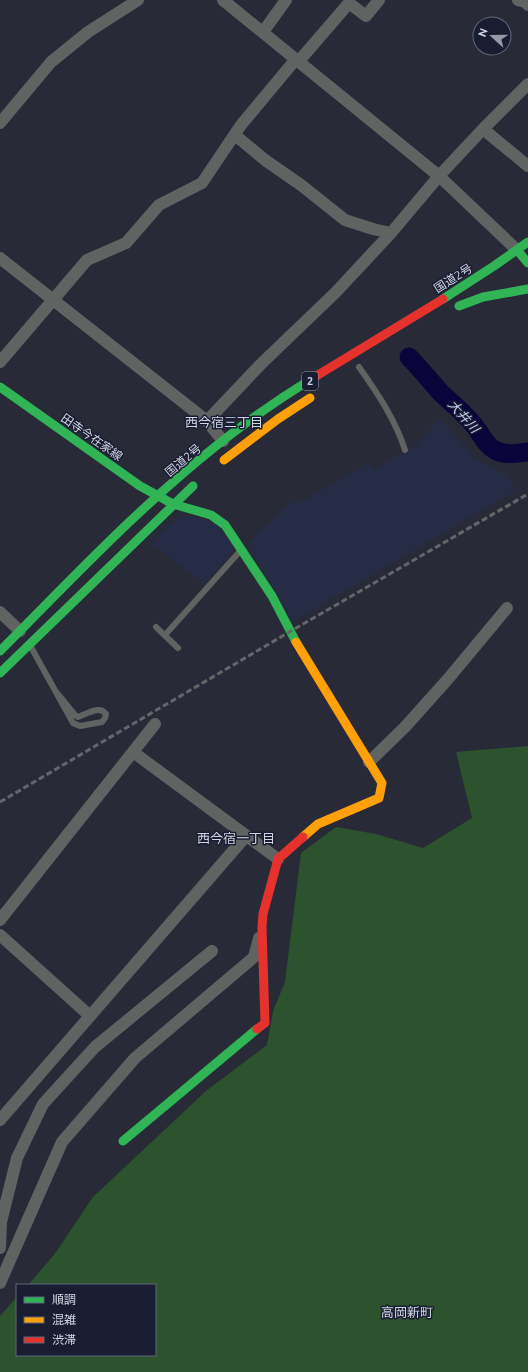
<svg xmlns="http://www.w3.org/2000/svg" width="528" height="1372" viewBox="0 0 528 1372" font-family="Ubuntu,'Noto Sans JP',sans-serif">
  <rect width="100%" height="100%" fill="#282b37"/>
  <path fill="#262c46" d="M440 418 472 455 482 463 507 475 516 490 293 621 247 544 290 503 297 500 300 503 368 463 374 470 405 450 414 448Z
    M190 516 217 524 232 544 230 555 204 584 151 543 177 519Z"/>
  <path fill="#2c532d" d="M528 746V1372H0V1316L17 1297V1355H155V1285H28L54 1255 93 1197 206 1091 267 1045 273 1011 285 982 301 853 336 827 376 834 423 848 472 818 456 752Z"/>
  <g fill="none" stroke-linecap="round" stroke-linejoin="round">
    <path stroke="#0b043a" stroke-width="19" d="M409 357C421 369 431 382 442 394 453 404 464 413 473 424 480 432 485 445 495 450 505 456 517 453 528 452"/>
    <path stroke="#606362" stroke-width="6" d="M359 367C378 394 395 419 405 450
      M156 627 178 648
      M165 635 241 550
      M31 647 73 723 80 726 102 722 105 718 106 714C99 705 87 714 78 717L75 715 57 693"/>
    <path stroke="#606362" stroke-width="12" d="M223 0 439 176 517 250
      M518 0 525 2 528 5
      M263 32 286 0
      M299 61 349 3 366 16 379 0
      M0 123 51 62 88 32 138 0
      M483 129 528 166
      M235 135 265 160 301 185 345 220 373 229 391 233
      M0 258 207 421 223 441
      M0 362 87 260 126 243 159 205 202 183 241 125 296 59
      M207 421 261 364 336 292 391 233 439 176 483 129 528 84
      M0 612 20 631
      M133 752 278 859
      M369 762 405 727 448 679 507 608
      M0 920 155 724
      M0 935 90 1016
      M0 1120 246 836
      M0 1248 1 1222 17 1158 43 1104 95 1047 212 951
      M0 1283 62 1142 135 1058 254 957 259 938"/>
    <path stroke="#30b455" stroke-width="9" d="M517 250 528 263
      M443 299 494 266 528 242
      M459 306 483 297 528 289
      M0 387 140 486 173 504 211 515 225 525 272 596 296 642
      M0 651C70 581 138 508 216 446 247 421 279 399 313 378
      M0 673 193 486
      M123 1141 257 1029"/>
    <path stroke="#ff9f0a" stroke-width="9" d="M224 460 278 419 310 398
      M296 642 382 783 379 798 318 824 303 837"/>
    <path stroke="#e5322d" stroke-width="9" d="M313 378 443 299
      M257 1029 265 1023 262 927 263 914 278 859 303 837"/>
    <path stroke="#64676a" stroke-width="3" stroke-dasharray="6 3" stroke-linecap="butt" d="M0 802 291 631 528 494"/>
  </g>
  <g text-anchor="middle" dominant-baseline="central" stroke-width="3" stroke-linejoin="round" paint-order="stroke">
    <rect fill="#191d32" stroke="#9a9eae" stroke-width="1" x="302" y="372" width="16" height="18" rx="3"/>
    <g font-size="11" font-weight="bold" fill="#d1d5e3">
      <text x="310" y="381">2</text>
    </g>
    <g font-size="12" fill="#d1d5e3" stroke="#191d32">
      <text transform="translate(453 278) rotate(-32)">国道2号</text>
      <text transform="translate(92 437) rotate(35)">田寺今在家線</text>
      <text transform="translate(183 460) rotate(-40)">国道2号</text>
    </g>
    <g font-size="13" font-style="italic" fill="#cbd4fa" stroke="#191d32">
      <text transform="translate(464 416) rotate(48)">大井川</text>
    </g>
    <g font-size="13" fill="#d1d5e3" stroke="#191d32">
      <text x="224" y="422">西今宿三丁目</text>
      <text x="236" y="838">西今宿一丁目</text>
      <text x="407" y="1312">高岡新町</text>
    </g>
  </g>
  <rect x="16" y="1284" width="140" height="72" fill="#191d32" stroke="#636779"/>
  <rect x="24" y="1297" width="20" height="6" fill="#30b455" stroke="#636779"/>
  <text x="52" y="1304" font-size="12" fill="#d1d5e3">順調</text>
  <rect x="24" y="1317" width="20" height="6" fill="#ff9f0a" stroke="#636779"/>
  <text x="52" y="1324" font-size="12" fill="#d1d5e3">混雑</text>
  <rect x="24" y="1337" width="20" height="6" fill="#e5322d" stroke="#636779"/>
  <text x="52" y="1344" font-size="12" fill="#d1d5e3">渋滞</text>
  <g transform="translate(492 36) rotate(291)"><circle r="19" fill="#191d32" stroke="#636779"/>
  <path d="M0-3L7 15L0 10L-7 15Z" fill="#969aa7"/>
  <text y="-6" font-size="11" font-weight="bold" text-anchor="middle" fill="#d1d5e3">N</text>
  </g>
</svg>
